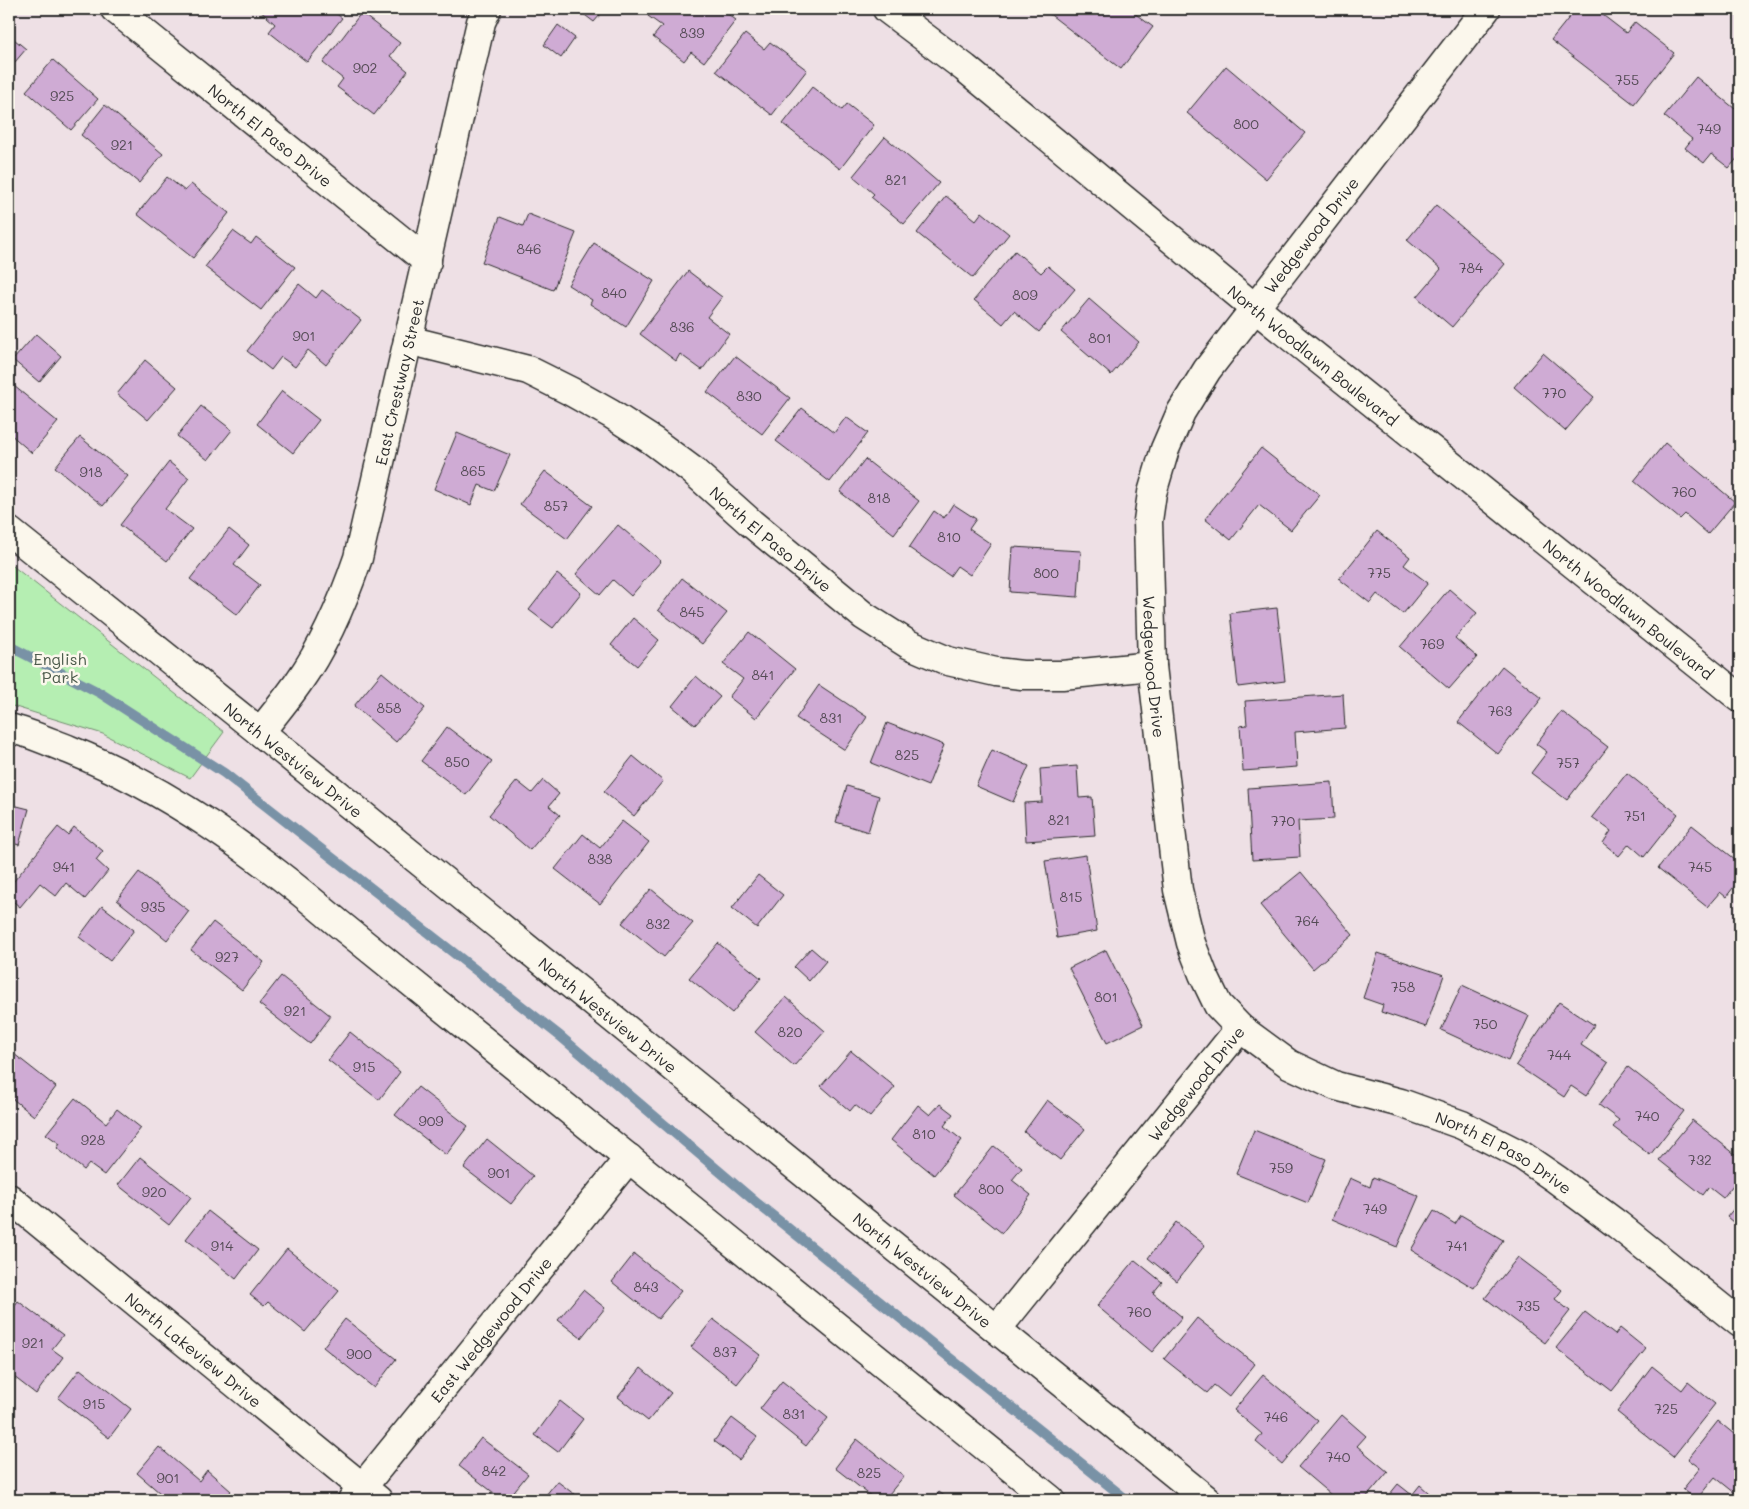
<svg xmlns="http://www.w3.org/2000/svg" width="1749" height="1509" viewBox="0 0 1749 1509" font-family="Mali,sans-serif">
  <rect width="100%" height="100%" fill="#eee0e5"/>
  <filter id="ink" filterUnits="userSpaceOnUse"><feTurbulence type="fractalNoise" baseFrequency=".02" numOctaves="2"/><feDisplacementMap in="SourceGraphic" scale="10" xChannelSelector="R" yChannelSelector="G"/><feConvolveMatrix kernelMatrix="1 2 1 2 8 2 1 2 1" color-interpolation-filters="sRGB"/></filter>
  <g filter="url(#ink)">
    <path fill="#b5eeb2" stroke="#708c6e" d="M9 563 224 732 190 778 103 734 9 705Z"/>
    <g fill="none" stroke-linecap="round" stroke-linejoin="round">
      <path stroke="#7992a6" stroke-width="10" d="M9 646 100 693 224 773 560 1036 758 1204 1127 1500"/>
    </g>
    <path fill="#cfabd4" stroke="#2b2b2b" d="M258 9H330L342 18 307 62 269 32 275 24Z
      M577 9H605L594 22Z
      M654 9H721L736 20 704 62 691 52 684 61 653 37 662 26 648 16Z
      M1043 9H1129L1153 27 1121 69Z
      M1576 9H1595L1626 33 1635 22 1674 53 1634 104 1551 40Z
      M361 13 400 43 390 56 408 71 374 115 337 87 343 79 323 63Z
      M558 25 575 38 561 58 544 45Z
      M745 34 764 49 770 42 807 70 772 115 716 71Z
      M9 35 26 49 9 69Z
      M53 60 98 99 71 130 26 91Z
      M1226 66 1305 133 1266 179 1187 113Z
      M1696 77 1740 113V155L1729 168 1711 154 1704 163 1685 148 1692 139 1664 116Z
      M812 87 842 110 847 104 874 125 840 169 783 124Z
      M105 105 163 154 139 183 81 135Z
      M885 137 939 183 904 224 871 197 874 194 853 176Z
      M167 177 185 191 191 184 229 213 193 258 137 214Z
      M946 196 976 220 982 212 1009 234 973 278 917 233Z
      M1436 205 1505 264 1452 327 1417 297 1441 269 1407 240Z
      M528 214 576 233 553 290 482 262 500 217 523 226Z
      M233 231 251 244 256 237 295 267 261 310 205 267Z
      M594 243 654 281 626 327 590 304 592 300 568 285Z
      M1015 251 1041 273 1048 266 1075 289 1039 332 1014 311 1003 324 974 300Z
      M688 271 722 297 707 317 729 334 702 370 680 354 676 361 640 334Z
      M299 284 316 298 322 290 361 320 326 365 308 350 295 367 281 357 271 370 247 351Z
      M1089 299 1139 342 1111 375 1061 332Z
      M36 334 61 356 39 382 13 360Z
      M1543 353 1594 397 1565 431 1514 387Z
      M735 356 790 398 762 434 707 392Z
      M145 360 177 387 148 420 117 394Z
      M14 386 58 422 32 453 9 433V392Z
      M282 391 319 420 293 453 257 424Z
      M201 406 232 430 208 460 177 436Z
      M802 408 834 433 846 417 868 433 830 482 776 441Z
      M457 433 510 455 494 491 479 485 471 505 434 489Z
      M80 437 128 476 103 506 55 467Z
      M1665 443 1735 502 1708 534 1685 514 1680 519 1634 481Z
      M1261 448 1320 495 1291 530 1259 505 1231 540 1205 519Z
      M865 459 919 501 894 534 840 492Z
      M169 462 189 478 165 509 192 529 167 561 120 525Z
      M545 471 592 506 567 539 520 504Z
      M953 504 976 519 969 529 991 544 970 575 957 566 950 576 909 548 934 511 944 518Z
      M618 525 661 561 631 596 613 580 600 595 576 574Z
      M229 529 249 545 234 565 260 585 237 615 190 579Z
      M1377 531 1410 557 1404 565 1428 583 1403 614 1377 594 1370 603 1339 579Z
      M1013 547 1081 551 1078 597 1010 592Z
      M557 574 581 593 553 628 529 610Z
      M682 578 727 613 702 644 658 610Z
      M1449 589 1477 613 1455 638 1477 657 1449 689 1400 647Z
      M1277 608 1285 681 1238 687 1230 613Z
      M633 618 659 640 637 666 611 645Z
      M749 632 795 669 756 718 729 697 743 679 723 664Z
      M1502 666 1542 698 1498 754 1458 722Z
      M382 672 425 708 396 742 354 706Z
      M696 676 720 697 695 725 672 706Z
      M819 685 867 717 845 750 796 718Z
      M1343 694 1345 728 1295 732 1297 767 1243 771 1240 726 1247 725 1245 701Z
      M1561 711 1608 747 1567 800 1531 773 1547 752 1536 744Z
      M887 723 944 745 928 786 871 763Z
      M447 727 492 761 466 795 421 761Z
      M992 750 1029 766 1013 802 976 786Z
      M633 756 663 781 634 816 604 792Z
      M1077 766 1079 798 1092 797 1095 836 1026 841 1024 803 1042 802 1040 769Z
      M1627 773 1678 814 1644 857 1629 844 1619 856 1603 843 1611 831 1592 817Z
      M543 780 559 794 549 806 560 815 530 850 489 815 517 781 532 793Z
      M1332 782 1334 819 1298 821 1300 857 1252 860 1248 788Z
      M847 786 879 796 868 832 836 822Z
      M9 804 29 809 19 845 9 842Z
      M622 821 649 842 600 904 555 869 583 834 600 848Z
      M1692 825 1740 863V879L1726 897 1720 892 1707 907 1658 868Z
      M58 827 68 835 74 827 103 851 96 860 108 871 85 899 66 883 56 896 40 883 20 907 9 898V887Z
      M1086 855 1097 931 1057 938 1045 861Z
      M139 872 189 911 167 940 117 900Z
      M1301 872 1353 935 1313 969 1260 905Z
      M758 875 783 895 757 928 732 908Z
      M651 889 693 923 664 957 622 923Z
      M102 906 134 930 110 961 79 937Z
      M213 922 264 962 242 990 191 950Z
      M718 943 761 978 732 1013 689 978Z
      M811 948 826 961 809 981 794 967Z
      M1106 950 1143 1025 1107 1043 1069 968Z
      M1378 953 1444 975 1426 1027 1381 1012 1383 1005 1363 998Z
      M281 976 331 1016 310 1044 259 1004Z
      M1462 985 1529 1016 1508 1061 1441 1030Z
      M786 997 825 1031 794 1066 755 1032Z
      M1559 1002 1594 1025 1581 1045 1608 1063 1586 1096 1571 1086 1564 1097 1516 1065Z
      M350 1032 400 1072 379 1100 328 1060Z
      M9 1050 56 1087 34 1116 9 1096Z
      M851 1051 895 1087 870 1117 855 1105 850 1111 821 1086Z
      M1628 1067 1684 1111 1650 1155 1613 1127 1619 1120 1599 1105Z
      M418 1087 468 1126 446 1155 395 1115Z
      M75 1098 106 1123 117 1109 141 1128 104 1175 89 1164 84 1170 57 1148 60 1144 46 1134Z
      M1047 1100 1085 1129 1060 1160 1024 1132Z
      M940 1104 953 1114 944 1126 962 1140 934 1175 891 1140 918 1105 930 1115Z
      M1692 1120 1740 1158V1176L1723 1198 1709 1187 1703 1195 1659 1160Z
      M1254 1130 1326 1159 1308 1203 1236 1174Z
      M487 1139 533 1176 511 1204 464 1168Z
      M994 1146 1022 1168 1012 1180 1031 1195 1002 1233 954 1195Z
      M140 1157 191 1197 169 1225 118 1185Z
      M1373 1177 1419 1196 1397 1247 1332 1219 1350 1178 1370 1187Z
      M1740 1201V1228L1727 1217Z
      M208 1211 258 1250 236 1279 186 1239Z
      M1434 1211 1455 1224 1461 1215 1503 1240 1474 1288 1411 1250Z
      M1176 1222 1205 1245 1177 1281 1148 1258Z
      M287 1249 339 1291 305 1332 268 1302 264 1306 250 1295Z
      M634 1254 681 1291 658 1319 612 1282Z
      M1518 1257 1562 1290 1555 1299 1570 1311 1545 1343 1485 1298Z
      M1135 1260 1162 1282 1153 1293 1182 1317 1152 1352 1097 1306Z
      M583 1290 605 1308 581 1338 558 1320Z
      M18 1301 63 1335 52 1349 63 1357 36 1394 9 1373V1313Z
      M1585 1312 1615 1335 1620 1328 1646 1349 1612 1391 1556 1348Z
      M1197 1318 1255 1364 1229 1397 1214 1385 1207 1393 1164 1359Z
      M345 1319 396 1359 374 1388 323 1347Z
      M713 1319 760 1355 737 1384 691 1347Z
      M1652 1366 1682 1390 1688 1382 1715 1404 1673 1457 1617 1412Z
      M641 1368 671 1393 648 1421 618 1397Z
      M80 1369 131 1409 109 1438 58 1398Z
      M1263 1375 1318 1421 1282 1464 1256 1442 1262 1434 1234 1410Z
      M782 1381 828 1418 806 1446 760 1409Z
      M560 1401 583 1419 558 1452 535 1435Z
      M1342 1415 1366 1436 1357 1446 1388 1472 1364 1500H1337L1298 1467Z
      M732 1418 757 1437 739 1460 714 1441Z
      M1718 1421 1740 1439V1497L1715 1477 1696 1500 1683 1489 1700 1468 1688 1459Z
      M481 1438 528 1474 507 1500H503L459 1466Z
      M857 1439 904 1476 884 1500H876L835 1468Z
      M159 1447 199 1481 207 1470 231 1491 226 1497 230 1500H168L137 1473Z
      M557 1481 579 1498 577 1500H542Z
      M1398 1484 1412 1495 1420 1485 1437 1500H1385Z
      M939 1492 950 1500H933Z"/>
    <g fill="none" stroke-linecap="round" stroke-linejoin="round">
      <g stroke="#2b2b2b" stroke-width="31">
        <g id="minor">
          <path id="s1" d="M115 9 427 261"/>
          <path id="s2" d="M887 9 965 68 1255 308 1740 698"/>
          <path id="s3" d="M1486 9 1207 370 1181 412 1165 449 1152 493 1148 521 1152 666 1178 890 1191 943 1203 974 1218 1005 1240 1028 1289 1064 1336 1086 1401 1103 1462 1125 1521 1155 1556 1179 1618 1225 1740 1323"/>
          <path id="s4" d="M408 340 528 370 570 391 611 414 653 441 692 470 751 523 864 616 908 644 948 661 996 672 1022 675H1062L1152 666"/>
          <path id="s5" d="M9 531 260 732 1207 1500"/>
          <path d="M9 728C30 733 49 742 70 750 169 790 256 853 338 923L1051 1500"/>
          <path id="s6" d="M260 732C273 716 286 700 298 683 325 645 343 602 358 558L481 22 487 9"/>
          <path id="s7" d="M9 1198 378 1500"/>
          <path id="s8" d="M997 1329 1240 1028"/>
          <path id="s9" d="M352 1500 629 1158"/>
        </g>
      </g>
      <use href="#minor" stroke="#fbf7ec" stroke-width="28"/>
    </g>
  </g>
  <g text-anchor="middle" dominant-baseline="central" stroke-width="5" stroke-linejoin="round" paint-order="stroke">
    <g font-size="14" fill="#544b55">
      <text x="692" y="32">839</text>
      <text x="365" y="67">902</text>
      <text x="1627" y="79">755</text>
      <text x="62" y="95">925</text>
      <text x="1246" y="123">800</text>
      <text x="1709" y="128">749</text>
      <text x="122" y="144">921</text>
      <text x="896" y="179">821</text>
      <text x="529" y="248">846</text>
      <text x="1471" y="267">784</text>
      <text x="614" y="292">840</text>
      <text x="1025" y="294">809</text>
      <text x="682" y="326">836</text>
      <text x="304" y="335">901</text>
      <text x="1100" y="337">801</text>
      <text x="1554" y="392">770</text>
      <text x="749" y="395">830</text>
      <text x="473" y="470">865</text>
      <text x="91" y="471">918</text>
      <text x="1684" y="491">760</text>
      <text x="879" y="497">818</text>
      <text x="556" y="505">857</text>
      <text x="949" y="536">810</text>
      <text x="1046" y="572">800</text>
      <text x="1379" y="572">775</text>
      <text x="692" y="611">845</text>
      <text x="1432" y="643">769</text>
      <text x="763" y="674">841</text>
      <text x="389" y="707">858</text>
      <text x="1500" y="710">763</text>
      <text x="831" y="717">831</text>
      <text x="907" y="754">825</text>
      <text x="457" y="761">850</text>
      <text x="1568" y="762">757</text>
      <text x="1635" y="815">751</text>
      <text x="1059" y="819">821</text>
      <text x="1283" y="820">770</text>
      <text x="600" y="858">838</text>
      <text x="64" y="866">941</text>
      <text x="1700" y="866">745</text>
      <text x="1071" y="896">815</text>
      <text x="153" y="906">935</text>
      <text x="1307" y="920">764</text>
      <text x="658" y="923">832</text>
      <text x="227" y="956">927</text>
      <text x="1403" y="986">758</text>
      <text x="1106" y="996">801</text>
      <text x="295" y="1010">921</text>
      <text x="1485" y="1023">750</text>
      <text x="790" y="1031">820</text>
      <text x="1559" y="1054">744</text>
      <text x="364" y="1066">915</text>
      <text x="1647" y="1115">740</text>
      <text x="431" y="1120">909</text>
      <text x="924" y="1133">810</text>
      <text x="93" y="1139">928</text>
      <text x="1700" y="1159">732</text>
      <text x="1281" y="1167">759</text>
      <text x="499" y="1172">901</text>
      <text x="991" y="1188">800</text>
      <text x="154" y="1191">920</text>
      <text x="1375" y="1208">749</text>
      <text x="222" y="1245">914</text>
      <text x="1457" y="1245">741</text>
      <text x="646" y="1286">843</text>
      <text x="1528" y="1305">735</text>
      <text x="1139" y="1311">760</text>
      <text x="33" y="1342">921</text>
      <text x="725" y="1351">837</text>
      <text x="359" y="1353">900</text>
      <text x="94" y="1403">915</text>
      <text x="1666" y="1408">725</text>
      <text x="794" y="1413">831</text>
      <text x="1276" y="1416">746</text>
      <text x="1338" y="1456">740</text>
      <text x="494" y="1470">842</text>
      <text x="869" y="1472">825</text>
      <text x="168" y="1477">901</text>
    </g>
    <g font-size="16" fill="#2b2b2b" stroke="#fbf7ec">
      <text stroke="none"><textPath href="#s1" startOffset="200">North El Paso Drive</textPath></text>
      <text transform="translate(1311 235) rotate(-52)">Wedgewood Drive</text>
      <text stroke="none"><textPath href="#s2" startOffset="549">North Woodlawn Boulevard</textPath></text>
      <text stroke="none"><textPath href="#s6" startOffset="382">East Crestway Street</textPath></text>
      <text stroke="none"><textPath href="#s4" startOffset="421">North El Paso Drive</textPath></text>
      <text stroke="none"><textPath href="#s2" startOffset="954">North Woodlawn Boulevard</textPath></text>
      <text stroke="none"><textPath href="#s3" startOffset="766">Wedgewood Drive</textPath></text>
      <text stroke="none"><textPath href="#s5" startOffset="365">North Westview Drive</textPath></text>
      <text stroke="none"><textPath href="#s5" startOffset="770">North Westview Drive</textPath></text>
      <text stroke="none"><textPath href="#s8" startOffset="316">Wedgewood Drive</textPath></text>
      <text stroke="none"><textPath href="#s3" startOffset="1439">North El Paso Drive</textPath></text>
      <text stroke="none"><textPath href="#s5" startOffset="1175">North Westview Drive</textPath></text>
      <text stroke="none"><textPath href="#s9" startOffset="220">East Wedgewood Drive</textPath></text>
      <text stroke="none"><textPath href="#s7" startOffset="239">North Lakeview Drive</textPath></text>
    </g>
    <g font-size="16" fill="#4e5c4d" stroke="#fbf7ec">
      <text x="60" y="658">English<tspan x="60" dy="18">Park</tspan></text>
    </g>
  </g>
  <rect width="1749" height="1509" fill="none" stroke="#fbf7ec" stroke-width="30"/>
  <rect x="15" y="15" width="1719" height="1479" fill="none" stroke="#2b2b2b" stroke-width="2" filter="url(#ink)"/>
</svg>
